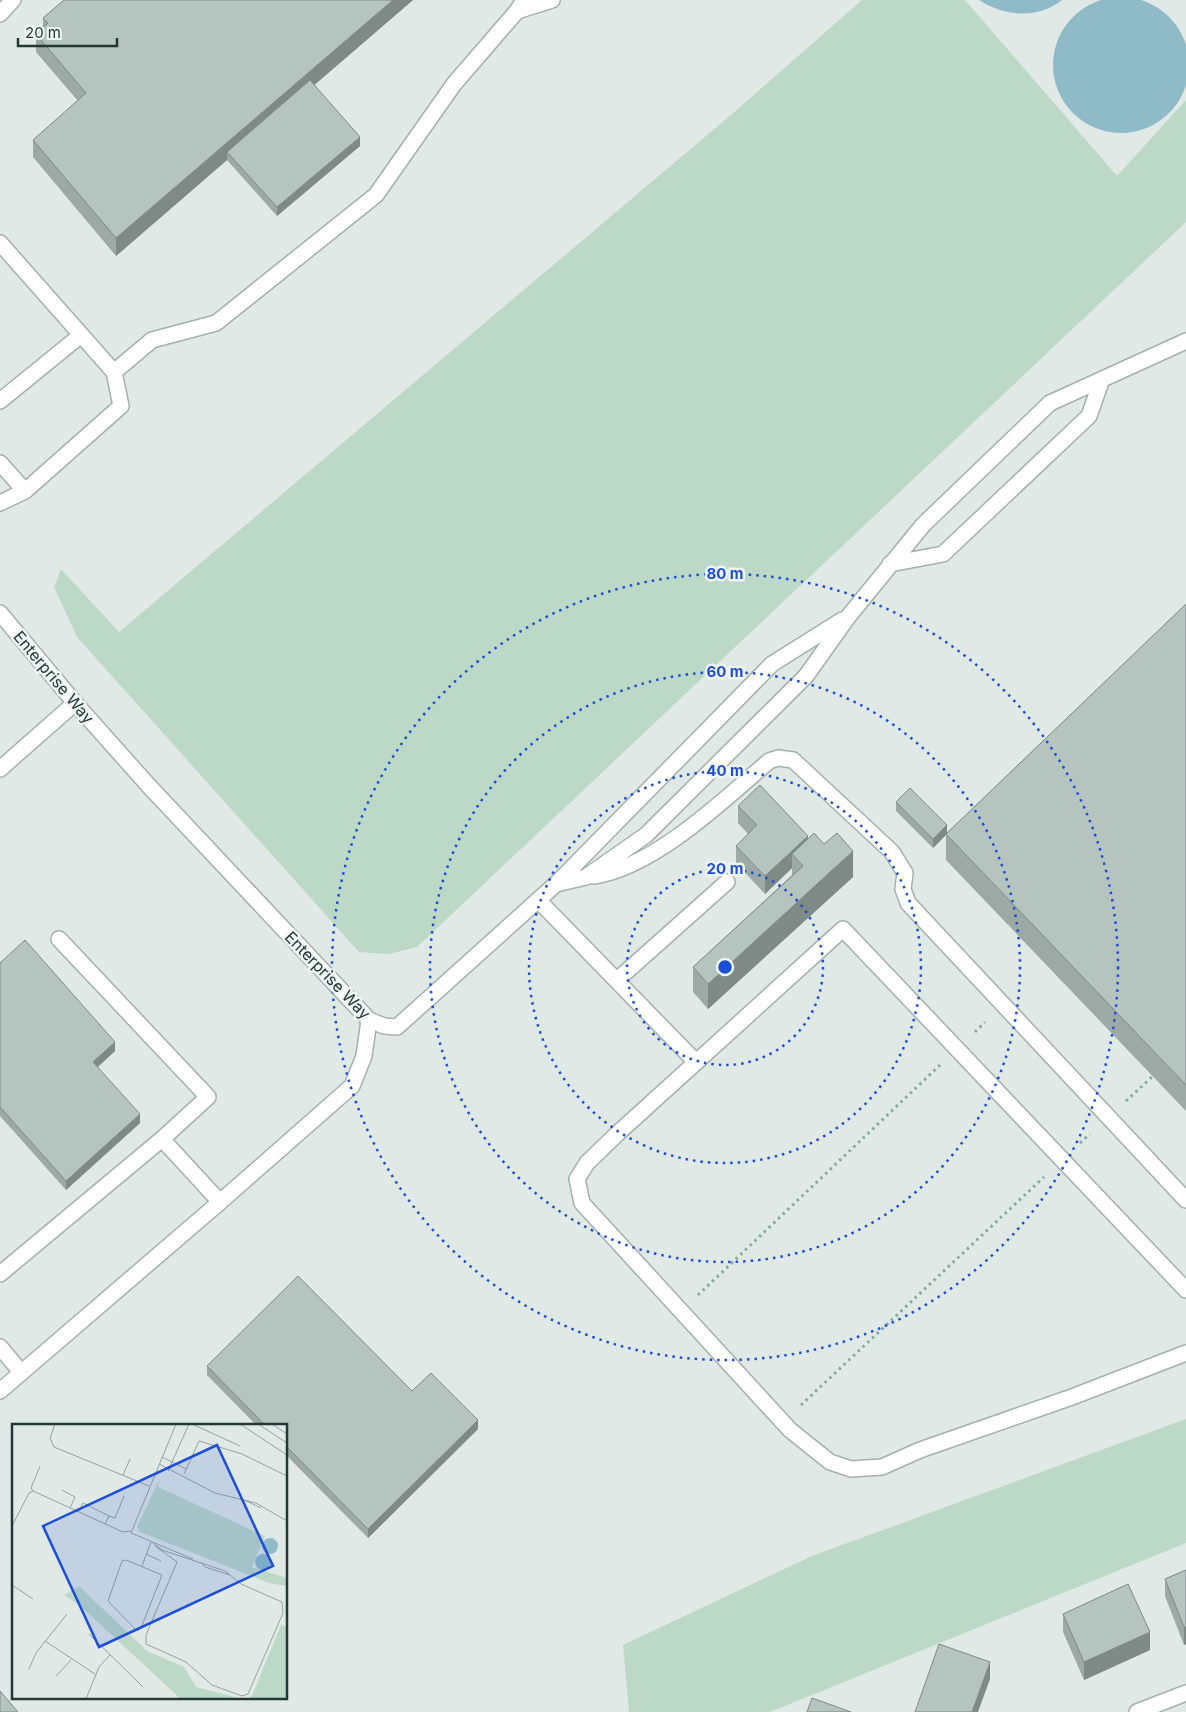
<svg xmlns="http://www.w3.org/2000/svg" width="1186" height="1712" viewBox="0 0 1186 1712" font-family="Inter,sans-serif">
  <rect width="100%" height="100%" fill="#e1e9e6"/>
  <path fill="#bcd8c6" d="M862 0H965L1117 176 1186 100V222L417 947 389 954 359 952 77 637 54 587 61 569 119 632 732 114Z
    M1186 1419V1543L770 1712H629L623 1645 812 1556Z"/>
  <path fill="#8fbbc8" d="M1053 65a68 68 0 1 1 136 0a68 68 0 1 1-136 0Z
    M979 0H1062C1037 20 1004 16 979 0Z"/>
  <g fill="none" stroke-linecap="round" stroke-linejoin="round">
    <g stroke="#a4b0ad" stroke-width="18">
      <path id="lane" d="M517 11 552 0
        M0 14 13 0
        M0 243 114 372 121 406 25 491 0 503
        M114 372 152 340 216 323 376 195 454 84 517 11 524 0
        M0 401 81 335
        M0 463 25 491
        M890 564 943 554 1089 416 1102 379
        M0 769 75 703
        M594 876C653 868 724 800 769 761L778 758 793 760 892 852 905 873 903 889 908 903 1186 1200
        M556 884 586 877 646 835 806 676 848 617 923 525 1050 403 1186 341
        M556 884 772 664 842 620
        M538 900 695 1061
        M59 939 208 1097 162 1139 220 1202
        M617 980 727 882
        M0 1274 162 1139
        M1186 1290 843 929 617 1134 587 1163 577 1179 582 1203 790 1430 830 1462 851 1469 882 1467 920 1450 1072 1397 1186 1353
        M0 1347 21 1372
        M0 1391 220 1202 352 1086 364 1056 369 1020"/>
    </g>
    <g stroke="#a4b0ad" stroke-width="18">
      <path id="street" d="M0 613 75 703 148 785 369 1020 384 1026 397 1027 556 884
        M1137 1712 1186 1693"/>
    </g>
    <path stroke="#85a9a1" stroke-width="3" stroke-dasharray="2.5 4" stroke-linecap="butt" d="M975 1032 985 1022
      M1126 1101 1153 1076
      M1080 1143 1090 1134
      M698 1295 940 1065
      M801 1405 1044 1177"/>
    <use href="#lane" stroke="#fff" stroke-width="15"/>
    <use href="#street" stroke="#fff" stroke-width="15"/>
  </g>
  <path fill="#9da9a4" d="M64 0H413L314 85 360 146 277 216 227 160 116 256 33 157V140L78 101 36 52V34L43 28V18Z
    M1186 604V1111L946 860V834L933 848 896 811V802L947 833Z
    M738 806 808 839 853 877 708 1009 693 992V967L792 875V868L765 894 736 863V846L748 834 738 823Z
    M0 963 115 1051 98 1067 140 1123 66 1190 0 1116Z
    M207 1366 412 1391 478 1429 368 1538 286 1455V1426H257L207 1375Z
    M1186 1570V1644L1184 1645 1165 1596V1579Z
    M1063 1614 1150 1650 1084 1680 1063 1632Z"/>
  <path fill="#7f8986" d="M393 0H413L232 156 227 152V160L116 256V238Z
    M360 137V146L277 216V207Z
    M947 825V834L933 848V839Z
    M808 836V853L792 854V868L765 894V876Z
    M853 851V877L708 1009V984Z
    M115 1042V1051L93 1071V1062Z
    M140 1114V1123L66 1190V1181Z
    M478 1420V1429L368 1538V1529Z
    M1184 1627H1186V1644L1184 1645Z
    M1150 1632V1650L1084 1680V1662Z
    M990 1662V1679L978 1712H972Z"/>
  <path fill="#b6c4bf" stroke="#7f8986" d="M64 0H393L116 238 33 140 86 93 36 34 48 23 43 18Z
    M310 80 360 137 277 207 227 152Z
    M1186 604V1085L946 834Z
    M760 785 808 836 765 876 736 846 757 825 738 806Z
    M910 788 947 825 933 839 896 802Z
    M814 833 824 844 837 833 853 851 708 984 693 967 803 866 792 854Z
    M25 940 115 1042 93 1062 140 1114 66 1181 0 1107V963Z
    M298 1276 412 1391 431 1373 478 1420 368 1529 286 1446V1426H266L207 1366Z
    M1186 1570V1627H1184L1165 1579Z
    M1128 1584 1150 1632 1084 1662 1063 1614Z
    M939 1644 990 1662 972 1712H915Z
    M0 1691 18 1712H0Z
    M812 1698 851 1712H807Z"/>
  <g fill="none" stroke="#1d4ed8" stroke-width="2.5" stroke-dasharray="2.5 5">
    <circle cx="725" cy="967" r="98"/>
    <circle cx="725" cy="967" r="196"/>
    <circle cx="725" cy="967" r="295"/>
    <circle cx="725" cy="967" r="393"/>
  </g>
  <g text-anchor="middle" dominant-baseline="central" stroke-width="5" stroke-linejoin="round" paint-order="stroke">
    <g font-size="16" fill="#233834" stroke="#f0f6f4">
      <text transform="translate(54 677) rotate(50)">Enterprise Way</text>
      <text transform="translate(328 975) rotate(46)">Enterprise Way</text>
    </g>
  </g>
  <g transform="translate(12 1424)">
    <rect width="275" height="275" fill="#e1e9e6"/>
    <path d="M148 54 146 63 253 112 240 143 275 154V162L257 159 128 108 125 103ZM67 162 135 227 172 243 184 263 230 275H169L66 180 52 171ZM269 201 275 203V275H235L240 272Z" fill="#bcd8c6"/>
    <path d="M250 122a8 8 0 1 1 16 0a8 8 0 1 1-16 0ZM243 138a8 8 0 1 1 16 0a8 8 0 1 1-16 0Z" fill="#8fbbc8"/>
    <path fill="none" stroke="#95a29f" stroke-width="1" d="M43 0 38 14 42 23 137 62M164 0 119 109 181 135M180 0 228 22M228 0 275 31M246 0 275 19M260 0 275 10M150 33 174 45M147 40 203 69 244 79 275 97M156 47 177 0M172 50 187 17 230 30 275 52M111 51 118 35M50 66 63 73 58 84M21 67 19 64 28 42M228 74 249 84M66 88 71 79 97 92M93 100 97 92 103 94 112 72M0 102 17 69 21 67 111 108 119 107M141 119 150 126 213 147 229 160 270 178 271 189 236 270 230 272 200 261 174 238 134 220V211L165 138 143 122M134 130 149 137M114 136 150 151 129 204 125 207 96 177 110 137ZM189 138 193 143 218 151M130 142 139 118M0 161 21 175M77 210 131 263M33 217 83 250M17 245 24 229 55 190M44 252 59 236M74 275 87 243 98 231"/>
    <path fill="#1d4ed8" fill-opacity="0.15" stroke="#1d4ed8" stroke-width="2.5" d="M205 21 261 142 87 223 31 102Z"/>
    <rect width="275" height="275" fill="none" stroke="#233834" stroke-width="2.5"/>
  </g>
  <circle cx="725" cy="967" r="8" fill="#1d4ed8" stroke="#f0f6f4" stroke-width="2.5"/>
  <g font-size="15" text-anchor="middle" font-weight="bold" fill="#1d4ed8" stroke="#f0f6f4" stroke-width="5" stroke-linejoin="round" paint-order="stroke">
    <text x="725" y="579">80 m</text>
    <text x="725" y="677">60 m</text>
    <text x="725" y="776">40 m</text>
    <text x="725" y="874">20 m</text>
  </g>
  <path d="M18 38v8h99v-8" fill="none" stroke="#233834" stroke-width="2.5"/>
  <text x="25" y="38" font-size="15" fill="#233834" stroke="#f0f6f4" stroke-width="4" paint-order="stroke">20 m</text>
</svg>
